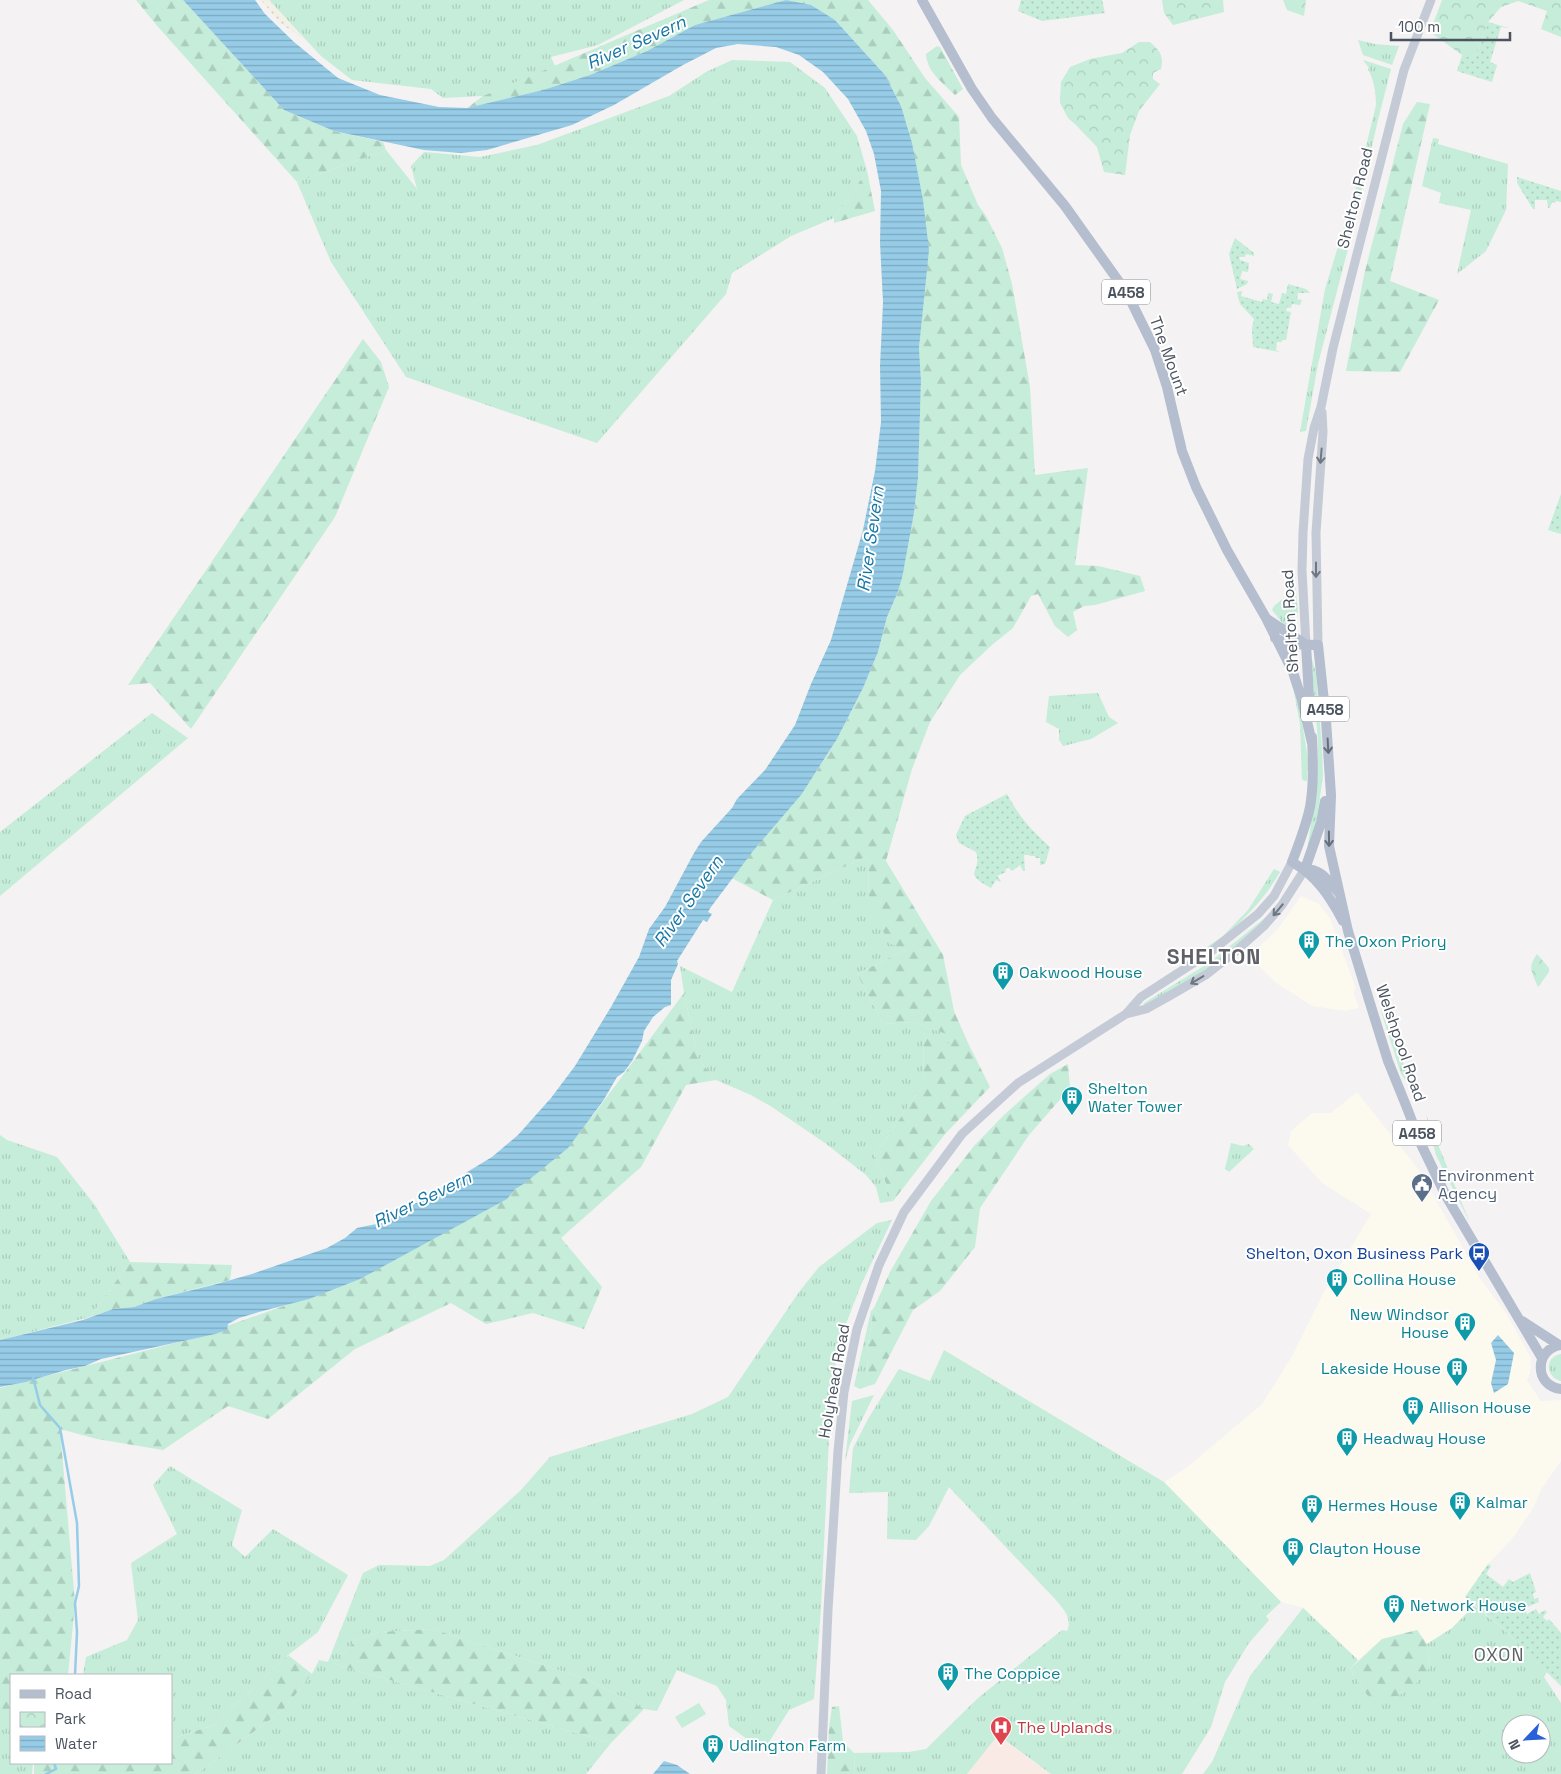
<svg xmlns="http://www.w3.org/2000/svg" width="1561" height="1774" viewBox="0 0 1561 1774" font-family="'Space Grotesk',sans-serif">
  <defs>
    <pattern id="grass-tufts" width="24" height="20" patternUnits="userSpaceOnUse" patternTransform="scale(1.25)"><rect width="24" height="20" fill="#c5edd9"/><path d="M3 7l-1-3M5 7V3M7 7l1-3M15 17l-1-3M17 17v-4M19 17l1-3" fill="none" stroke="#abcdbd"/></pattern>
    <pattern id="forest-firs" width="22" height="20" patternUnits="userSpaceOnUse" patternTransform="scale(1.25)"><rect width="22" height="20" fill="#c5edd9"/><path d="M5 1l3.5 6h-7zM16 11l3.5 6h-7z" fill="#abcdbd"/></pattern>
    <pattern id="sand-dots" width="8" height="8" patternUnits="userSpaceOnUse" patternTransform="scale(1.25)"><rect width="8" height="8" fill="#f3f0e5"/><path d="M2 2h.1M6 6h.1" fill="none" stroke="#d2d0c7" stroke-width="1.8" stroke-linecap="round"/></pattern>
    <pattern id="park-crowns" width="20" height="18" patternUnits="userSpaceOnUse" patternTransform="scale(1.25)"><rect width="20" height="18" fill="#c5edd9"/><path d="M2 6a3 3 0 1 1 6 0M12 15a3 3 0 1 1 6 0" fill="none" stroke="#abcdbd"/></pattern>
    <pattern id="garden-dots" width="8" height="8" patternUnits="userSpaceOnUse" patternTransform="scale(1.25)"><rect width="8" height="8" fill="#c5edd9"/><path d="M2 2h.1M6 6h.1" fill="none" stroke="#abcdbd" stroke-width="1.8" stroke-linecap="round"/></pattern>
    <pattern id="water-rules" width="6" height="5" patternUnits="userSpaceOnUse" patternTransform="scale(1.25)"><rect width="6" height="5" fill="#96cce7"/><path d="M0 2.5h6" fill="none" stroke="#7ca8be"/></pattern>
  </defs>
  <rect width="100%" height="100%" fill="#f4f2f2"/>
  <path fill="#fcf9ef" d="M1301 896 1318 903 1330 918 1355 986 1354 994 1359 1008 1345 1011 1312 1006 1276 983 1249 956 1277 930Z
    M1357 1092 1419 1170 1481 1280 1506 1313 1531 1358 1530 1373 1527 1380 1541 1401 1561 1400V1461L1542 1488 1532 1510 1512 1539 1488 1564 1465 1597 1474 1606 1452 1628 1427 1644 1417 1631 1382 1639 1358 1660 1304 1608 1281 1602 1164 1482 1186 1468 1262 1404 1291 1358 1325 1290 1371 1214 1322 1183 1288 1145 1291 1131 1312 1113H1331Z"/>
  <path fill="#faeae6" d="M998 1735 1028 1758 1051 1774H967Z"/>
  <path fill="url(#grass-tufts)" fill-rule="evenodd" d="M269 0H684L598 45 551 57 555 66 483 96 443 98 431 89 352 80 321 56Z
    M1358 40 1375 44 1399 46 1392 65 1363 55Z
    M732 60 790 62 825 88 857 136 867 171 834 218 791 236 732 273 726 294 597 443 406 377 331 262 297 182 386 150 417 189 411 166 424 152 480 157 537 145 669 96 706 72Z
    M1363 60 1391 69 1378 120 1349 245 1318 364 1306 431 1300 432 1325 289 1356 188 1376 105C1376 91 1374 81 1368 69L1369 68Z
    M1433 138 1439 139 1438 144 1508 164 1506 210 1486 251 1457 274 1471 210 1439 203 1441 193 1422 186Z
    M1294 572 1298 612 1290 626 1284 625 1272 610 1274 606 1286 596Z
    M1311 656 1316 673 1322 748 1323 776 1316 825 1307 851 1318 776V741Z
    M1287 669 1297 689 1308 760 1307 781 1302 780 1300 724 1294 692Z
    M1098 693 1109 717 1118 723 1091 739 1063 746 1059 740V729L1046 722 1049 696Z
    M152 713 188 738 0 896V832Z
    M868 856 869 902 879 921 905 950 857 974 883 1024 913 1022 950 1035 951 1045 924 1037 923 1085 875 1155 893 1201 880 1203 876 1187 866 1175 825 1143 772 1107 751 1095 716 1080 698 1059 684 993 680 966 732 992 773 900Z
    M1274 869 1280 872C1256 914 1221 940 1183 968L1184 963 1223 936 1248 910Z
    M1271 913V915L1216 963 1172 991 1143 1006 1144 1003 1209 963Z
    M1380 1008 1413 1086 1407 1082 1401 1074Z
    M1426 1115 1470 1223 1436 1155Z
    M0 1135 7 1140 57 1157 94 1204 130 1262 90 1317 0 1340Z
    M1231 1143 1243 1146 1249 1144 1254 1149 1229 1172 1225 1169Z
    M892 1220 861 1285 837 1347 829 1438 821 1608 814 1699 789 1710 769 1742 763 1746 754 1744 729 1726 726 1700 717 1686 677 1670 657 1711 644 1709 589 1680 433 1629 379 1632 356 1640 334 1664 611 1743 586 1774H194L202 1770 283 1710 312 1674 319 1660 328 1662 363 1573 379 1565 430 1566 444 1560 521 1490 550 1457 692 1414 728 1397 799 1292 819 1267 877 1223Z
    M874 1308 867 1351 868 1386 860 1389 854 1386 871 1311Z
    M944 1350 1164 1482 1281 1602 1266 1616 1269 1620 1249 1643 1225 1682 1211 1727 1182 1774H1051L998 1735 967 1774H855L854 1753 909 1752 926 1749 977 1699 1062 1630 1067 1631C1073 1619 1063 1608 1055 1599L949 1487 929 1526 916 1540 887 1539 888 1492 849 1493 853 1448 868 1419 899 1369 930 1381Z
    M1561 1354V1381H1560C1545 1375 1545 1357 1561 1354Z
    M874 1395 850 1444 845 1461 852 1401Z
    M170 1466 242 1510 232 1545 245 1557 273 1529 348 1575 318 1632 288 1655 214 1725 171 1739V1675H83L86 1657 127 1640 138 1620 131 1563 177 1534 153 1485Z
    M1474 1606 1501 1627 1547 1672 1544 1677 1561 1703V1774H1203L1212 1762 1250 1676 1303 1608 1358 1660 1350 1669 1367 1695 1430 1667 1427 1644 1452 1628ZM1511 1724H1541V1754H1511Z
    M0 1711 11 1713V1763H33L32 1774H0Z"/>
  <path fill="url(#forest-firs)" d="M136 0H183L284 110 334 131 383 142 386 150 297 182 159 28Z
    M709 0H868L893 30 925 78 959 117 961 165 978 205 986 216 1002 248 1012 284 1030 387 1035 475 1088 468 1075 565 1098 566 1140 576 1145 591 1095 605 1084 606 1073 612 1077 630 1068 637 1055 626 1038 594 1031 596 1013 628 993 644 960 675 930 722 912 769 886 861 943 955 954 1011 968 1043 990 1087 945 1134 893 1201 875 1155 923 1085 924 1037 951 1044 949 1035 913 1022 883 1024 857 974 905 950 889 943 869 902 868 856 773 900 728 876 816 772 837 739 863 688 878 652 887 617 897 594 914 513 918 478 921 381 919 348 923 304 901 106 885 75 835 20 786 0 695 25 647 51 590 75 543 90 467 108 483 96Z
    M937 46 940 47 963 89 955 95C943 83 927 72 926 54Z
    M1417 102 1430 104 1390 281 1439 300 1400 372 1346 371 1364 275 1403 124Z
    M867 171 875 211 834 223V218Z
    M363 339 381 362 389 387 335 517 191 729 150 683 128 685Z
    M684 993 698 1059 716 1080 686 1085 641 1167 561 1238 602 1287 584 1329 533 1313 486 1324 451 1303 355 1349 268 1419 228 1406 163 1450 97 1439 60 1429 75 1603 68 1675H11V1713L0 1712V1388L187 1340 343 1285 592 1117Z
    M1068 1064 1070 1088 1029 1135 980 1208 975 1247 940 1291 913 1310 875 1384 868 1386 867 1351 874 1308 890 1272 931 1201 974 1146 1004 1115 1050 1074Z
    M130 1262 232 1265 230 1280 156 1299 134 1307 113 1309 90 1317Z
    M433 1629 589 1680 644 1709 611 1743 334 1664 356 1640 379 1632Z
    M1417 1630 1427 1644 1430 1667C1410 1691 1401 1703 1367 1695L1350 1669 1382 1639Z
    M288 1655 312 1674 283 1710 202 1770 194 1774H34V1763H171V1739L214 1725Z
    M839 1706 843 1742 854 1753 855 1774H827L829 1728 832 1707Z"/>
  <path fill="url(#sand-dots)" d="M261 0H269L305 40 280 23Z"/>
  <path fill="url(#park-crowns)" d="M1162 0H1223L1224 12 1173 25 1164 13Z
    M1283 0H1306L1304 16 1287 10Z
    M1442 0H1561V37L1541 29 1547 11 1518 1 1501 7 1488 22 1475 59 1462 55 1430 32Z
    M1139 42H1150C1160 51 1164 56 1161 69L1153 73V79L1160 84 1139 111 1130 135 1125 175 1104 172 1097 147 1075 124 1068 118 1060 103 1061 82 1070 67 1090 59 1122 53Z
    M1537 954 1549 968V972L1538 987C1532 972 1527 968 1537 954Z"/>
  <path fill="url(#garden-dots)" d="M1021 0H1102L1105 13 1042 21 1018 11Z
    M1488 22 1509 28 1501 27 1490 62 1497 65 1492 82 1457 71 1462 55 1475 59Z
    M1517 177 1561 191V202L1556 201 1555 203 1552 202 1550 208H1548L1547 200H1535V209H1533L1517 183Z
    M1235 238 1254 253V256L1246 254 1245 257H1239L1240 260 1249 263 1248 272 1242 271 1240 279 1248 281 1247 284 1237 289 1229 254Z
    M1288 284 1306 289 1310 293H1298L1297 299 1302 300 1300 305 1292 304 1291 308 1287 307 1286 311 1291 312 1286 340H1282V342H1277L1276 350 1280 352 1253 347 1252 328 1254 319 1240 304 1237 292 1242 291 1241 296 1262 302 1263 299 1267 300 1268 293 1273 294 1271 302 1279 304 1282 293 1286 294Z
    M1561 494V534L1548 530Z
    M1007 794C1021 819 1029 828 1050 847L1045 864 1040 865V858H1035V856H1030L1029 855H1024L1025 871H1023L1020 865 1012 871 1008 867 1005 870 1006 872 997 876 1001 881 1000 882 996 880 991 888C960 872 983 873 976 852L959 843 956 835 965 816Z
    M1488 1564 1491 1566 1486 1574 1503 1587 1509 1579 1513 1582 1530 1573 1536 1592 1533 1593 1534 1599 1538 1598 1539 1602 1525 1608 1527 1614 1536 1609 1539 1614 1545 1610 1547 1612 1543 1617 1547 1621 1549 1619 1561 1633V1686L1501 1627 1465 1597Z"/>
  <path fill="#c5edd9" d="M699 1703 706 1714 682 1728 675 1717Z"/>
  <path fill="url(#water-rules)" d="M183 0H255L265 14 294 42 338 78 380 95 439 107 467 108 543 90 590 75 647 51 695 25 786 0 811 5 835 20 885 75 901 106 912 143 923 200 929 250 919 348 921 381 918 478 914 513 902 578 897 594 887 617 878 652 863 688 837 739 801 795 753 851 711 907 708 912 712 914 707 922 703 920 677 961 678 964 671 980V1005L665 1007 653 1017 644 1031 642 1041 632 1061 624 1072 617 1077 603 1101 568 1148 525 1183 515 1189 507 1199 360 1279 309 1299 259 1312 239 1318 228 1324 227 1330 215 1334 101 1359 85 1366 66 1370 26 1382 0 1387V1340L83 1320 113 1309 134 1307 156 1299 213 1285 252 1274 327 1248 345 1238 357 1228 381 1223 393 1217 492 1157 518 1135 551 1098 575 1066 611 1007 639 957 649 929 665 907 694 853 701 842 732 808 737 799 765 770 795 725 811 684 831 640 863 530 875 471 881 422 880 366 883 302 880 243 881 191 874 154 866 131 848 99 823 72 799 55 776 47 738 44 716 48 683 65 614 105 572 125 487 150 461 153 424 150 334 131 284 110Z
    M1498 1335 1514 1353 1508 1384 1494 1393 1491 1383 1496 1360 1491 1343Z
    M664 1761 677 1765 690 1774H653Z"/>
  <g fill="none" stroke-linecap="round" stroke-linejoin="round">
    <path stroke="#96cce7" stroke-width="2.5" d="M33 1377 40 1405 60 1428 77 1523 79 1586 75 1603 77 1632 75 1675
      M46 1774 56 1769 54 1763"/>
    <path stroke="#c4cbd7" stroke-width="9" d="M1306 645 1302 570 1303 533 1308 459 1314 428 1321 407 1333 348 1404 70 1431 0
      M1318 645 1316 533 1323 432 1322 412
      M1126 1014 1141 997 1209 953 1258 914 1274 896 1292 862
      M821 1774 828 1610 838 1451 844 1392 857 1329 879 1265 904 1212 962 1134 1018 1083 1126 1014 1146 1009 1171 995 1207 974 1236 951 1264 926 1282 905 1305 869"/>
    <path stroke="#b4bece" stroke-width="10" d="M922 0 972 89 992 118 1065 206 1127 293 1155 350 1167 387 1182 451 1196 487 1227 550 1266 618 1293 672 1302 700 1312 743
      M1267 619 1305 644
      M1275 638 1288 644 1318 645 1326 720 1331 795 1329 846 1348 931 1369 1000 1388 1061 1407 1108 1420 1142 1446 1196 1542 1358
      M1306 645 1310 713
      M1312 737C1313 760 1314 784 1310 807 1306 826 1299 844 1292 862 1317 876 1330 897 1343 921
      M1305 869 1321 823 1325 801
      M1305 869C1322 869 1328 881 1339 893
      M1522 1321 1559 1345
      M1561 1345C1534 1349 1534 1386 1561 1389"/>
  </g>
  <defs><path id="oneway-shaft" d="M-6 0H5M1.5-3L5.5 0L1.5 3" fill="none" stroke-width="1.6" stroke-linecap="round" stroke-linejoin="round" transform="scale(1.25)"/></defs>
  <g stroke="#6f7782">
    <use href="#oneway-shaft" transform="translate(1321 456) rotate(95)"/>
    <use href="#oneway-shaft" transform="translate(1316 570) rotate(90)"/>
    <use href="#oneway-shaft" transform="translate(1278 910) rotate(130)"/>
    <use href="#oneway-shaft" transform="translate(1197 980) rotate(149)"/>
  </g>
  <g stroke="#656e7a">
    <use href="#oneway-shaft" transform="translate(1328 746) rotate(87)"/>
    <use href="#oneway-shaft" transform="translate(1329 839) rotate(89)"/>
  </g>
  <defs>
    <g id="building-pin" transform="scale(1.125)"><path d="M0 17L-7.5 6A9.5 9.5 0 1 1 7.5 6Z" fill="#0f9aa8" stroke="#fff"/><path d="M-4-6H4V6H1V3H-1V6H-4ZM-2.5-4.3h1.7v1.8h-1.7ZM.8-4.3h1.7v1.8H.8ZM-2.5-1h1.7V.8h-1.7ZM.8-1h1.7V.8H.8Z" fill="#fff"/></g>
    <g id="civic-pin" transform="scale(1.125)"><path d="M0 17L-7.5 6A9.5 9.5 0 1 1 7.5 6Z" fill="#5c6f8a" stroke="#fff"/><path d="M-.6-6.5H3V-4.5H.6V-3L4-1V1h2V6H-6V1h2V-1L-.6-3ZM-1.2 2.5V6h2.4V2.5Z" fill="#fff"/></g>
    <g id="bus-pin" transform="scale(1.125)"><path d="M0 17L-7.5 6A9.5 9.5 0 1 1 7.5 6Z" fill="#1a4fb4" stroke="#fff"/><path d="M-5-6H5V4H4V6H2V4H-2V6H-4V4H-5ZM-3.5-4V0h7V-4ZM-3.5 1.2v1.5H-2V1.2ZM2 1.2v1.5H3.5V1.2Z" fill="#fff"/></g>
    <g id="hospital-pin" transform="scale(1.125)"><path d="M0 17L-7.5 6A9.5 9.5 0 1 1 7.5 6Z" fill="#e0444e" stroke="#fff"/><path d="M-5-5h3v3.5h4V-5h3V5h-3V1.5h-4V5h-3Z" fill="#fff"/></g>
  </defs>
  <g fill-rule="evenodd">
    <use href="#building-pin" x="1309" y="941"/>
    <use href="#building-pin" x="1003" y="972"/>
    <use href="#building-pin" x="1072" y="1097"/>
    <use href="#civic-pin" x="1422" y="1184"/>
    <use href="#bus-pin" x="1479" y="1253"/>
    <use href="#building-pin" x="1337" y="1279"/>
    <use href="#building-pin" x="1465" y="1323"/>
    <use href="#building-pin" x="1457" y="1368"/>
    <use href="#building-pin" x="1413" y="1407"/>
    <use href="#building-pin" x="1347" y="1438"/>
    <use href="#building-pin" x="1460" y="1502"/>
    <use href="#building-pin" x="1312" y="1505"/>
    <use href="#building-pin" x="1293" y="1548"/>
    <use href="#building-pin" x="1394" y="1605"/>
    <use href="#building-pin" x="948" y="1673"/>
    <use href="#hospital-pin" x="1001" y="1727"/>
    <use href="#building-pin" x="713" y="1745"/>
  </g>
  <g text-anchor="middle" dominant-baseline="central" stroke-width="4" stroke-linejoin="round" paint-order="stroke">
    <g fill="#fff" stroke="#81878e" stroke-width="1">
      <rect x="1102" y="279.5" width="48" height="25" rx="4"/>
      <rect x="1301" y="696.5" width="48" height="25" rx="4"/>
      <rect x="1393" y="1120.5" width="48" height="25" rx="4"/>
    </g>
    <g font-size="15" font-weight="bold" fill="#4b535e">
      <text x="1126" y="292">A458</text>
      <text x="1325" y="709">A458</text>
      <text x="1417" y="1133">A458</text>
    </g>
    <g font-size="16" fill="#4b535e" stroke="#fff">
      <text transform="translate(1355 198) rotate(-76)">Shelton Road</text>
      <text transform="translate(1169 356) rotate(70)">The Mount</text>
      <text transform="translate(1290 621) rotate(-93)">Shelton Road</text>
      <text transform="translate(1401 1043) rotate(71)">Welshpool Road</text>
      <text transform="translate(834 1381) rotate(-80)">Holyhead Road</text>
    </g>
    <g font-size="16" fill="#0d838f" stroke="#fff" text-anchor="start">
      <text x="1325" y="941">The Oxon Priory</text>
      <text x="1019" y="972">Oakwood House</text>
      <text x="1088" y="1088">Shelton<tspan x="1088" dy="18">Water Tower</tspan></text>
      <text x="1353" y="1279">Collina House</text>
      <text x="1449" y="1314" text-anchor="end">New Windsor<tspan x="1449" dy="18">House</tspan></text>
      <text x="1441" y="1368" text-anchor="end">Lakeside House</text>
      <text x="1429" y="1407">Allison House</text>
      <text x="1363" y="1438">Headway House</text>
      <text x="1476" y="1502">Kalmar</text>
      <text x="1328" y="1505">Hermes House</text>
      <text x="1309" y="1548">Clayton House</text>
      <text x="1410" y="1605">Network House</text>
      <text x="964" y="1673">The Coppice</text>
      <text x="729" y="1745">Udlington Farm</text>
    </g>
    <g font-size="16" fill="#4e5e75" stroke="#fff" text-anchor="start">
      <text x="1438" y="1175">Environment<tspan x="1438" dy="18">Agency</tspan></text>
    </g>
    <g font-size="16" fill="#164399" stroke="#fff" text-anchor="end">
      <text x="1463" y="1253">Shelton, Oxon Business Park</text>
    </g>
    <g font-size="16" fill="#be3a42" stroke="#fff" text-anchor="start">
      <text x="1017" y="1727">The Uplands</text>
    </g>
    <g font-size="18" font-style="italic" fill="#1777a5" stroke="#fff">
      <text transform="translate(636 42) rotate(-24)">River Severn</text>
      <text transform="translate(870 539) rotate(-82)">River Severn</text>
      <text transform="translate(688 901) rotate(-55)">River Severn</text>
      <text transform="translate(422 1199) rotate(-26)">River Severn</text>
    </g>
    <g font-size="18" letter-spacing="1" fill="#5f6166" stroke="#fff">
      <text x="1499" y="1654">OXON</text>
    </g>
    <g font-size="21" font-weight="bold" letter-spacing="1" fill="#5f6166" stroke="#fff">
      <text x="1214" y="956">SHELTON</text>
    </g>
  </g>
  <rect x="10" y="1674" width="162" height="90" fill="#ffffff" stroke="#b7babf"/>
  <rect x="20" y="1690" width="25" height="8" fill="#b4bece" stroke="#b7babf"/>
  <text x="55" y="1699" font-size="15" fill="#4b535e">Road</text>
  <rect x="20" y="1712" width="25" height="15" fill="url(#park-crowns)" stroke="#b7babf"/>
  <text x="55" y="1724" font-size="15" fill="#4b535e">Park</text>
  <rect x="20" y="1736" width="25" height="15" fill="url(#water-rules)" stroke="#b7babf"/>
  <text x="55" y="1749" font-size="15" fill="#4b535e">Water</text>
  <g transform="translate(1526 1739) rotate(245)"><circle r="24" fill="#ffffff" stroke="#b7babf"/>
  <path d="M0-4L9 19L0 12L-9 19Z" fill="#2861d8"/>
  <text y="-8" font-size="14" font-weight="bold" text-anchor="middle" fill="#4b535e">N</text>
  </g>
  <path d="M1391 32v8h119v-8" fill="none" stroke="#4b535e" stroke-width="2.5"/>
  <text x="1398" y="32" font-size="15" fill="#4b535e" stroke="#ffffff" stroke-width="4" paint-order="stroke">100 m</text>
</svg>
